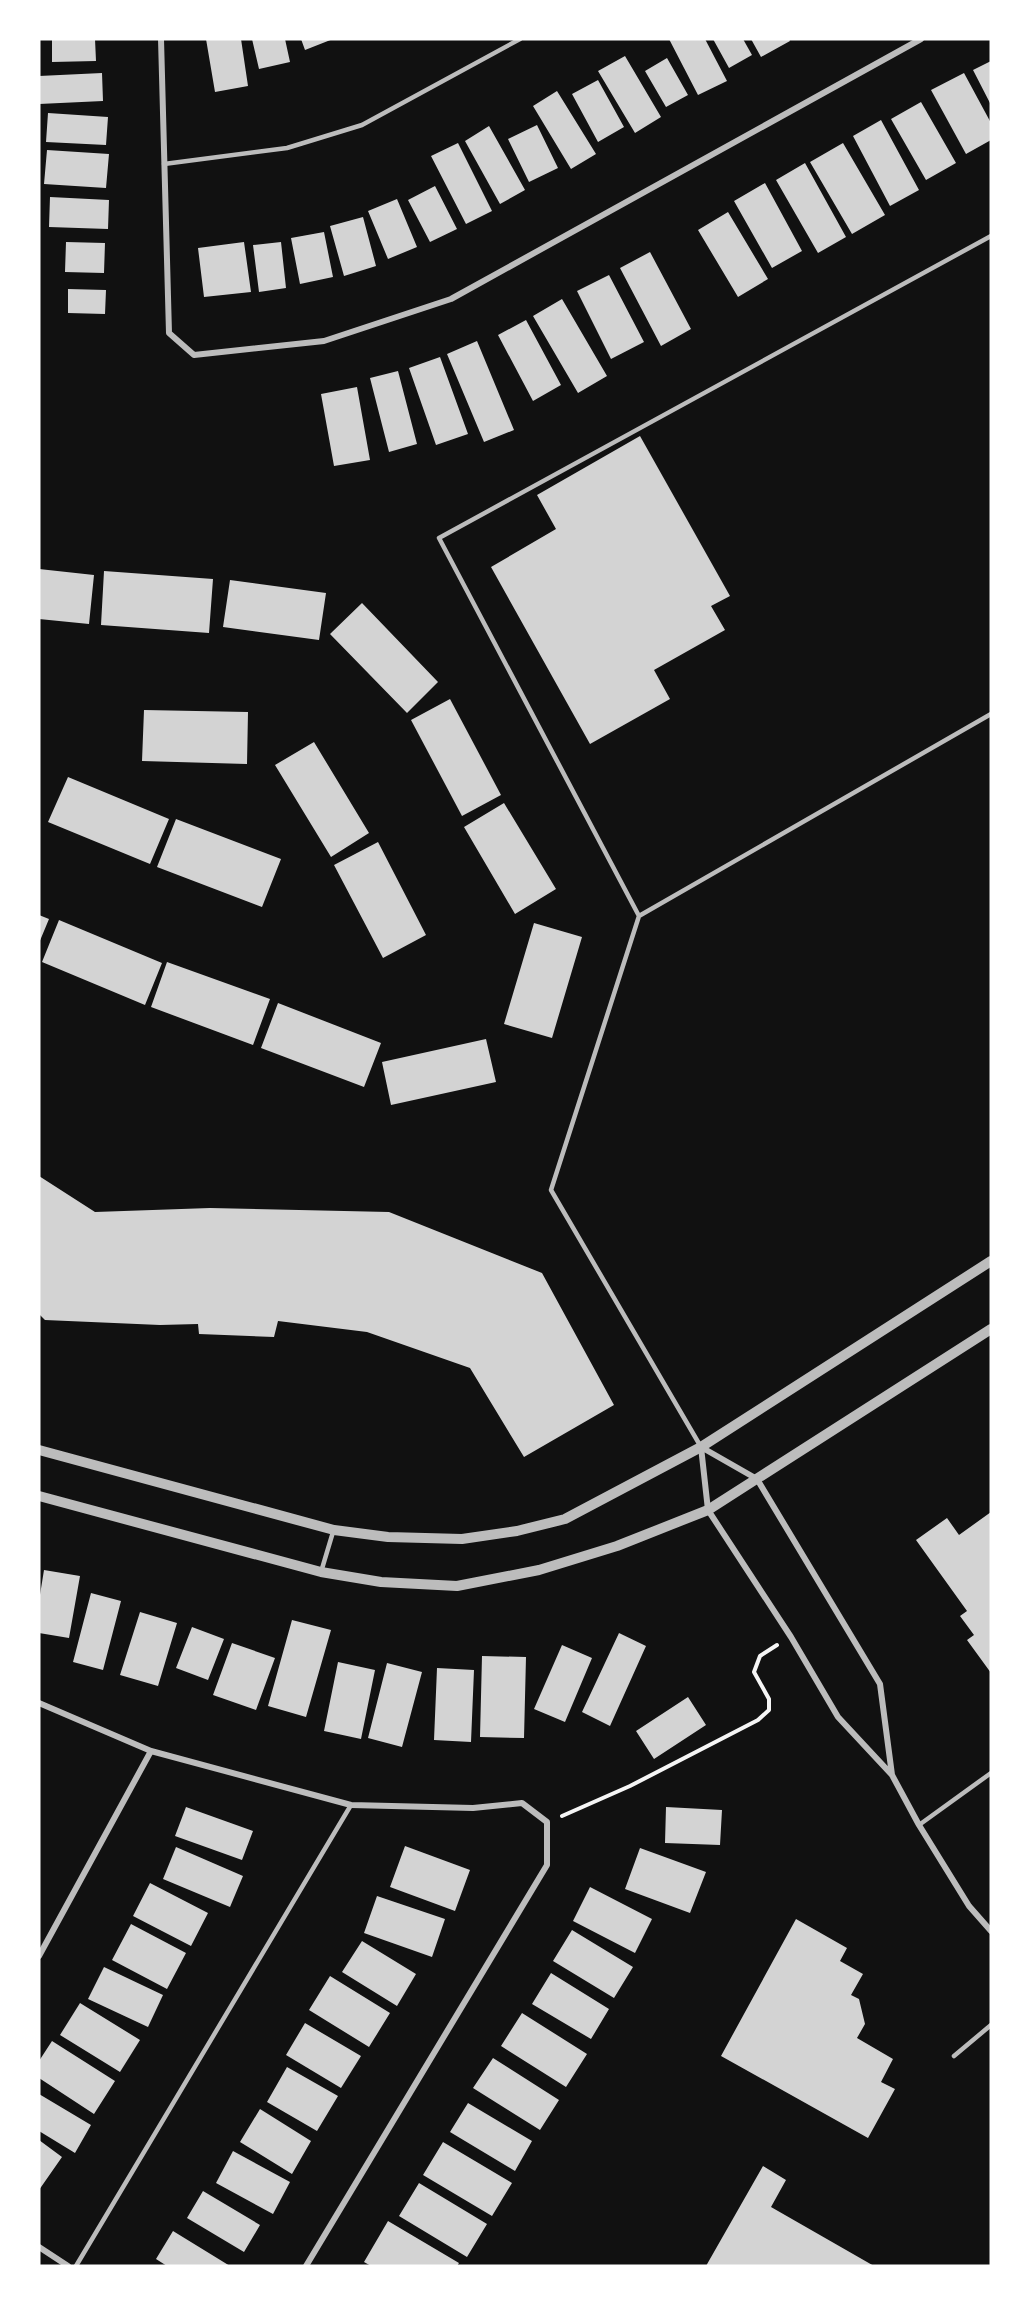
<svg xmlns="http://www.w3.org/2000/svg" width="1030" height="2305" viewBox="0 0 1030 2305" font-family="Helvetica,sans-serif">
  <rect width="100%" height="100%" fill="#111"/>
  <path fill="#d3d3d3" d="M52 39H95L96 61 52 62Z
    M206 39H241L248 86 215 92Z
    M252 39H285L290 62 259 69Z
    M301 39H333L305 50Z
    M669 39H705L727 81 698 95Z
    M713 39H743L752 55 729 68Z
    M751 39H789L790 41 761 57Z
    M625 56 661 117 635 133 598 71Z
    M667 58 688 95 666 107 645 71Z
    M991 61V105L973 70Z
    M102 73 103 101 39 104V76Z
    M964 73 991 123V140L966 154 931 90Z
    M598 80 624 127 598 142 572 94Z
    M557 91 596 154 571 169 533 106Z
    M921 102 956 163 926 180 891 119Z
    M48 113 108 117 106 145 46 142Z
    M881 120 919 190 890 206 853 136Z
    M537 125 558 168 529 182 508 139Z
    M489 126 525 190 500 204 465 141Z
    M458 143 492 211 466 224 431 156Z
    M843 143 885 215 852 234 810 162Z
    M47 150 109 154 106 188 44 184Z
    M805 163 846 237 818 253 776 180Z
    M765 183 802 251 772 268 734 201Z
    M435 186 457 229 430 242 408 200Z
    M50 197 109 200 108 229 49 227Z
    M397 199 417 247 388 259 368 211Z
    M728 212 768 279 738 297 698 230Z
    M363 217 376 266 344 276 330 226Z
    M324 232 333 277 300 284 291 238Z
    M66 242 105 243 104 273 65 272Z
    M244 242 251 292 204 297 198 248Z
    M281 242 286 288 259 292 253 245Z
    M650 252 691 329 661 346 620 268Z
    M609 275 644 342 611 359 577 291Z
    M68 289 106 290 105 314 68 313Z
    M562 299 607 376 578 393 533 316Z
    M526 320 561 385 533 401 498 335Z
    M477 341 514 430 484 442 447 354Z
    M440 357 468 434 436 445 409 368Z
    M398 371 417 444 389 452 370 378Z
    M357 387 370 460 334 466 321 394Z
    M640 436 730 596 711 606 725 630 654 670 670 699 590 744 491 567 556 529 537 495Z
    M39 569 94 575 89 624 39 619Z
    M104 571 213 579 209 633 101 625Z
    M230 580 326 593 319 640 223 627Z
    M362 603 438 682 407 713 330 634Z
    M450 699 501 795 462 816 411 720Z
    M144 710 248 712 247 764 142 761Z
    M314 742 369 833 331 857 275 765Z
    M68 777 169 819 150 864 48 822Z
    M504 803 556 889 515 914 464 827Z
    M176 819 281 859 262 907 157 867Z
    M378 842 426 935 383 958 334 865Z
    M39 915 49 919 39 943Z
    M59 920 162 963 145 1005 42 962Z
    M534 923 582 937 552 1038 504 1024Z
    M167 962 270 999 253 1045 151 1007Z
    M278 1003 381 1043 364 1087 261 1048Z
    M486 1039 496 1082 391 1105 382 1062Z
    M39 1176 95 1212 210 1208 389 1212 542 1273 614 1405 524 1457 470 1368 367 1332 278 1321 274 1337 199 1334 198 1324 160 1325 45 1320 39 1314Z
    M991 1512V1673L967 1640 974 1635 960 1616 967 1611 916 1540 947 1518 959 1535Z
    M44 1570 80 1576 69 1638 39 1633V1601Z
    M91 1593 121 1601 103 1670 73 1662Z
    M140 1612 177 1623 158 1686 120 1675Z
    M292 1620 331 1630 306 1717 268 1706Z
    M192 1627 224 1639 208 1680 176 1668Z
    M619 1633 646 1646 610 1726 582 1712Z
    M232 1643 275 1658 256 1710 213 1695Z
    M562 1645 592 1658 565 1722 534 1709Z
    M482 1656 526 1657 524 1738 480 1737Z
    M338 1662 375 1670 361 1739 324 1731Z
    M387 1663 422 1672 402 1747 368 1738Z
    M437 1668 474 1670 471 1742 434 1740Z
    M688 1697 706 1725 654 1759 636 1731Z
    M186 1807 253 1831 242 1860 175 1836Z
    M666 1807 722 1810 720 1845 665 1843Z
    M405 1846 470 1870 455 1911 390 1887Z
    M176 1847 243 1876 230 1907 163 1879Z
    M640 1848 706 1872 690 1913 625 1889Z
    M150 1883 208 1913 191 1946 133 1916Z
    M590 1887 652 1919 635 1953 573 1921Z
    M377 1896 445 1919 432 1957 364 1933Z
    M796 1919 847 1948 840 1961 863 1974 851 1995 859 1999 865 2024 857 2038 893 2059 881 2082 895 2089 868 2138 721 2056Z
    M131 1924 186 1953 167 1989 112 1960Z
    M572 1930 633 1967 614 1998 553 1961Z
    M362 1941 416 1974 397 2006 342 1972Z
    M104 1967 163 1995 148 2027 88 1999Z
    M551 1973 609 2009 591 2039 532 2004Z
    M330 1976 390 2013 369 2047 309 2010Z
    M80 2003 140 2040 120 2072 60 2035Z
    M522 2013 587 2054 566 2087 501 2046Z
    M305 2023 361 2056 341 2088 286 2055Z
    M52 2041 115 2081 94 2114 39 2078V2061Z
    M493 2058 559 2100 540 2130 473 2088Z
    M287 2067 338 2096 317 2131 267 2102Z
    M39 2094 91 2125 75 2153 39 2131Z
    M468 2103 532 2141 515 2171 450 2132Z
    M260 2109 311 2141 292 2174 240 2142Z
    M39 2140 62 2157 39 2190Z
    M443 2142 512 2183 492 2216 423 2175Z
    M233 2151 290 2182 273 2214 216 2183Z
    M763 2166 786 2180 771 2207 874 2266H706Z
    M419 2183 487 2224 467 2257 399 2216Z
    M203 2191 260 2225 244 2252 187 2218Z
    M388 2221 459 2263 457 2266H371L364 2262Z
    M173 2231 230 2266H167L156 2259Z"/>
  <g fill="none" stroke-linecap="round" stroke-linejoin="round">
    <path stroke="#f5f5f5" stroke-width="4" d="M562 1816 630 1786 758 1720 769 1710V1699L754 1672 760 1656 777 1645"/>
    <path stroke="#bcbcbc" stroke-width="4.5" d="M164 164 287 148 362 125 520 39
      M639 916 991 714
      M701 1447 551 1190 639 916 439 538 991 236
      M321 1572 333 1532
      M919 1825 991 1773
      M954 2056 991 2025
      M76 2266 351 1805"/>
    <path stroke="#bcbcbc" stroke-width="6" d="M161 39 169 333 194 355 324 341 451 299 921 39
      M701 1447 708 1510 791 1637 838 1717 892 1775 919 1825 969 1906 991 1931
      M701 1447 757 1479 880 1684 892 1775
      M39 1703 151 1751 351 1805 473 1808 522 1803 547 1822V1865L306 2266
      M39 1956 151 1751
      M39 2247 68 2266"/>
    <path stroke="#bcbcbc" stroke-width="10" d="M39 1450 334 1530 388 1537 462 1539 517 1531 565 1519 701 1447 991 1261
      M39 1496 321 1572 381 1582 457 1586 539 1570 617 1546 708 1510 991 1329"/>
  </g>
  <rect width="1030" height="2305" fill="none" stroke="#ffffff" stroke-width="81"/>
</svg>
